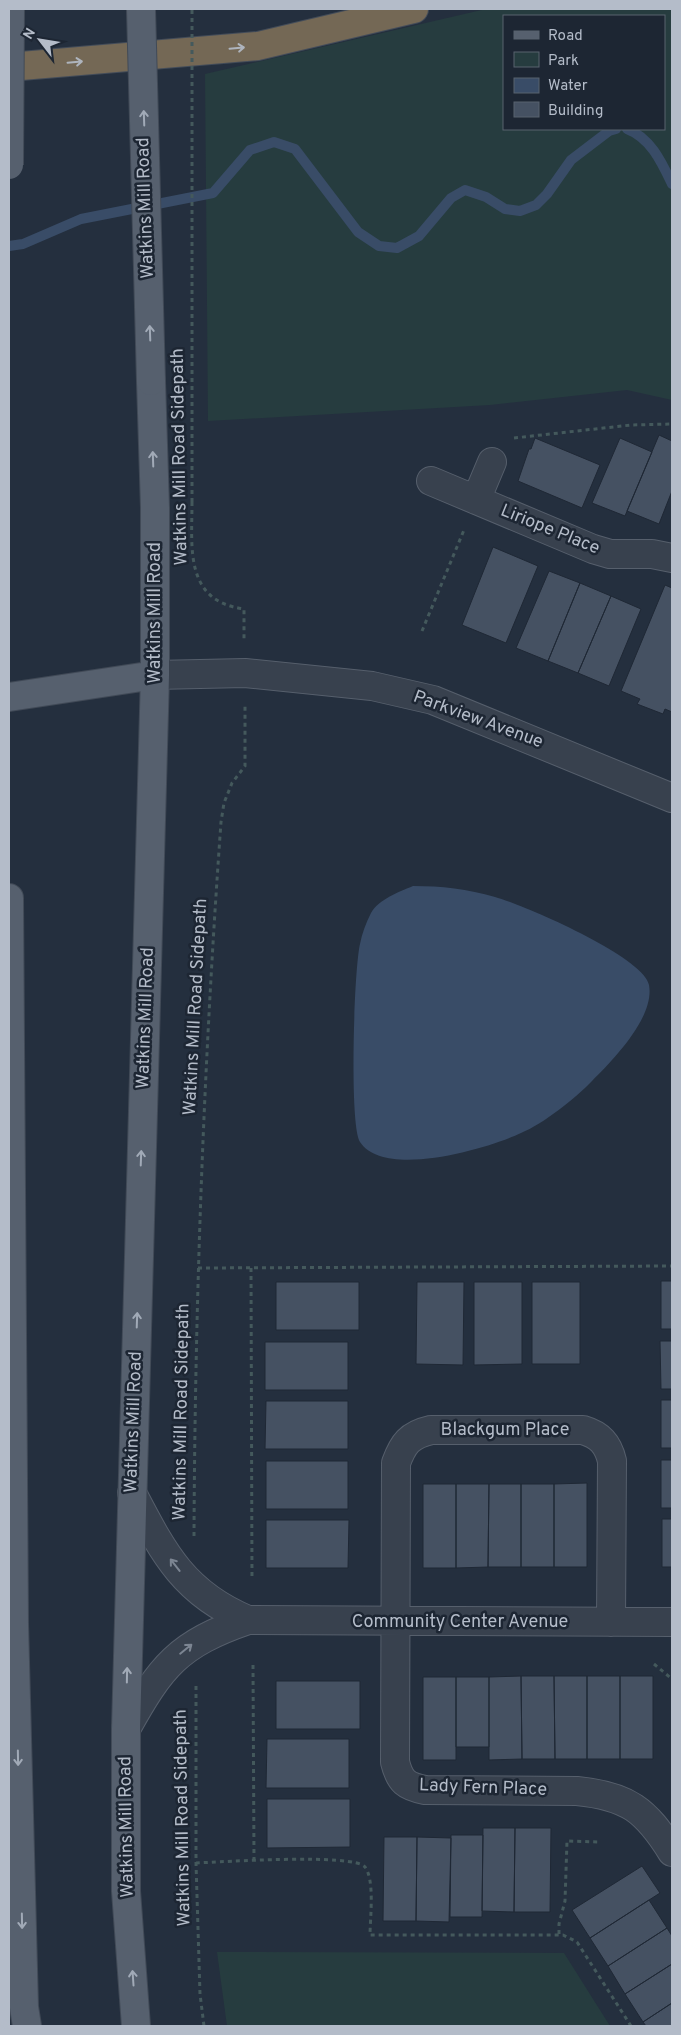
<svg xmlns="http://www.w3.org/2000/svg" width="681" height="2035" viewBox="0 0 681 2035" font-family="Overpass,sans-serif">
  <rect width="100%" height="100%" fill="#242f3e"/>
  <path fill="#263c3f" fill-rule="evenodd" d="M486 9H672V400L627 390 490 405 208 421 205 74ZM505 16H665V129H505Z
    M217 1952 564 1953 610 2026H227Z"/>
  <path fill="#394c67" d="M413 886C441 886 468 889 495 897 524 905 644 957 649 985 655 1017 613 1060 592 1081 576 1098 543 1124 521 1133 487 1149 384 1179 360 1142 349 1125 354 969 360 944 362 933 366 923 371 913 379 899 399 892 413 886Z"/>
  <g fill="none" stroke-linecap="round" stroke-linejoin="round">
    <path stroke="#394c67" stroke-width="10" d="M627 129C651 138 662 163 672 184
      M9 246 23 244 81 219 213 193 250 150 274 142 295 149 358 232 379 246 397 248 419 236 451 198 465 190 486 197 505 209 520 211 536 205 547 194 571 160 609 131 616 129"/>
  </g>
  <path fill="#455162" stroke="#1f2835" d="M659 435 672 441V491L659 524 627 511Z
    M535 438 600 465 582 508 518 481 529 449H531Z
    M620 438 652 452 625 516 592 503Z
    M493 547 538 566 506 643 462 625Z
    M549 571 580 583 548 661 516 648Z
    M580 583 611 596 578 673 548 661Z
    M665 585 672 588V712L665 709 663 714 637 704 640 699 621 691Z
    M611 596 641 609 609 686 578 673Z
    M661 1281H672V1329H661Z
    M276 1282H359V1330H276Z
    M417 1282H464L463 1365 416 1364Z
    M474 1282H522V1364L474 1365Z
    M532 1282H580V1364H532Z
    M660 1341H672V1389H661Z
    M265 1342H348V1390H265Z
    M661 1400H672V1448H661Z
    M266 1401H348V1449H265Z
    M661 1460H672V1508H661Z
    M266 1461H348V1509H266Z
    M587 1483V1567H554V1484Z
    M423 1484H456V1568H423Z
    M456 1484H489L488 1567 456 1568Z
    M489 1484H521V1567H488Z
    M521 1484H554V1567H521Z
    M662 1519H672V1567H662Z
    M266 1520H349L348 1568H266Z
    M521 1676 522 1759 489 1760V1677Z
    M521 1676H554L555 1759H522Z
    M554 1676H587V1759H555Z
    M587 1676H620V1759H587Z
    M620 1676H653V1759H620Z
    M423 1677H456V1760H423Z
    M456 1677H489V1747H456Z
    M276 1681H360V1729H276Z
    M267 1739H349V1788H266Z
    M267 1799H350V1847L267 1848Z
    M483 1828H515L514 1912 482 1911Z
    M515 1828H551L550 1912H514Z
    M451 1835H483L482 1917H450Z
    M384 1837H417L416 1921H383Z
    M417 1837 451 1838 449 1922 416 1921Z
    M642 1866 660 1893 590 1938 572 1910Z
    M649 1900 667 1928 608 1966 590 1938Z
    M667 1928 672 1936V1964L625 1994 608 1966Z
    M672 1964V2003L643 2022 625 1994Z
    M672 2003V2026H646L643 2022Z"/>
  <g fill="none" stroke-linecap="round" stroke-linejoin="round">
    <g stroke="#565f6c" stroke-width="30">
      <path id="minor" d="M431 481 593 549 610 554H652L672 558
        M476 500 492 462
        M155 675 245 673 372 686 433 700 672 798
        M248 1620 672 1622
        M611 1622 612 1461C608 1444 600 1435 583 1430H431C409 1435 403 1444 396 1463L395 1762C400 1782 406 1786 425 1790L577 1791C628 1796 646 1810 672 1852
        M126 1729C161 1666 178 1644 248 1620 183 1593 163 1552 132 1493"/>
    </g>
    <g stroke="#414a57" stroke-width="30">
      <path id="major" d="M9 697 155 675
        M9 898 14 1623 24 2007 27 2026
        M136 2026 126 1891V1729L155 675V508L151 381"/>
    </g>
    <g stroke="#434c59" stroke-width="30">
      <path id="highway" d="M9 67 258 46 414 9"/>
    </g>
    <path stroke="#44595c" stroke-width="3" stroke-dasharray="4 4" stroke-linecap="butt" d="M514 438 631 425 672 424
      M192 502C192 548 184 601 244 609V642
      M422 631 464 530
      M198 1268 672 1266
      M251 1268 252 1580
      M194 1536C195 1298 204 1060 221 822L224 803 232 783 245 766V706
      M654 1664 672 1679
      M253 1665 254 1860
      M196 1686V1863L200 1994 204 2026
      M196 1863C220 1862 354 1853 365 1867 375 1880 370 1919 370 1935H563L577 1942 631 2026
      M559 1934V1924L565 1901 567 1841 601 1842"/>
    <use href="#minor" stroke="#38414e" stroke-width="28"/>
    <use href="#major" stroke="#56606e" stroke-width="28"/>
    <use href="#highway" stroke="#746855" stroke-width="28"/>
    <g stroke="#414a57" stroke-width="30" stroke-linecap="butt">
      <path id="major-bridge" d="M141 9 151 381
        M9 165 10 9"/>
    </g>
    <path stroke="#44595c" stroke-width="3" stroke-dasharray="4 4" stroke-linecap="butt" d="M192 502V9"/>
    <use href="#major-bridge" stroke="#56606e" stroke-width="28"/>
  </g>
  <defs><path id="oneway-shaft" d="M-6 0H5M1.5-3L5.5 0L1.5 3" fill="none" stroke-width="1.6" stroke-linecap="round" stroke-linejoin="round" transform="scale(1.25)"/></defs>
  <g stroke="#aeb4bd">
    <use href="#oneway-shaft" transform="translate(237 48) rotate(-5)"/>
    <use href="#oneway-shaft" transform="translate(75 62) rotate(-5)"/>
  </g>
  <g stroke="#a1aab7">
    <use href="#oneway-shaft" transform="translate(144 118) rotate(-92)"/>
    <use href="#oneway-shaft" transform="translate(150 333) rotate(-92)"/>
    <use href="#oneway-shaft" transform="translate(153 459) rotate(-92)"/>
    <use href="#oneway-shaft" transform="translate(141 1158) rotate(-88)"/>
    <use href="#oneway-shaft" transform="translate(137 1320) rotate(-88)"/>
    <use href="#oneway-shaft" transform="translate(127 1675) rotate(-89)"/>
    <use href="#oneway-shaft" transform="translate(18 1758) rotate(89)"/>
    <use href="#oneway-shaft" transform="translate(22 1921) rotate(89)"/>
    <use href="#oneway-shaft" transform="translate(133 1978) rotate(-94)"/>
  </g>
  <g stroke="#7c8592">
    <use href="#oneway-shaft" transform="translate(175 1565) rotate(-128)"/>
    <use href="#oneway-shaft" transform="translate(186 1649) rotate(-39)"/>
  </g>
  <g text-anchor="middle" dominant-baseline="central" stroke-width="5" stroke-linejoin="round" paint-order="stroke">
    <g font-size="18" fill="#b4bcc9" stroke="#1d2633">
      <text transform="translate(146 208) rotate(-92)">Watkins Mill Road</text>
      <text transform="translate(180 457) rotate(-91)">Watkins Mill Road Sidepath</text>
      <text transform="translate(550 530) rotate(22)">Liriope Place</text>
      <text transform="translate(155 613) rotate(-90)">Watkins Mill Road</text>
      <text transform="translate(478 720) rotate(20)">Parkview Avenue</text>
      <text transform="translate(196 1007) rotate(-87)">Watkins Mill Road Sidepath</text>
      <text transform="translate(146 1018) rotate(-88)">Watkins Mill Road</text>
      <text transform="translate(182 1412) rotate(-89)">Watkins Mill Road Sidepath</text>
      <text transform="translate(134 1422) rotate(-88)">Watkins Mill Road</text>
      <text x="505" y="1430">Blackgum Place</text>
      <text x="460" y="1622">Community Center Avenue</text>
      <text transform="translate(483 1788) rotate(2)">Lady Fern Place</text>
      <text transform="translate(183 1818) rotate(-91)">Watkins Mill Road Sidepath</text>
      <text transform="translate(127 1827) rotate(-91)">Watkins Mill Road</text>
    </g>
  </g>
  <rect width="681" height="2035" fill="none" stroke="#b4bcc9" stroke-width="20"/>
  <rect x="503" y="15" width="162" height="115" fill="#1d2633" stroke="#59626f"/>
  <rect x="514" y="31" width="25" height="8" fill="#56606e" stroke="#59626f"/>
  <text x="548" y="40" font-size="15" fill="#b4bcc9">Road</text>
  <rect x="514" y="52" width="25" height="15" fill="#263c3f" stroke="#59626f"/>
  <text x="548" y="65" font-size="15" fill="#b4bcc9">Park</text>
  <rect x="514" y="78" width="25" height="15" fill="#394c67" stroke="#59626f"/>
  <text x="548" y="90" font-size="15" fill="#b4bcc9">Water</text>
  <rect x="514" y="102" width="25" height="15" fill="#455162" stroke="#59626f"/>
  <text x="548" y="115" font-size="15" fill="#b4bcc9">Building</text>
  <g transform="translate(40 40) rotate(301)" stroke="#1d2633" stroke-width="4" paint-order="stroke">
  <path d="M0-4L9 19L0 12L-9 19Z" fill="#b4bcc9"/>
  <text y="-8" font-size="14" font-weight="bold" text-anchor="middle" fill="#b4bcc9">N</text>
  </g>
</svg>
